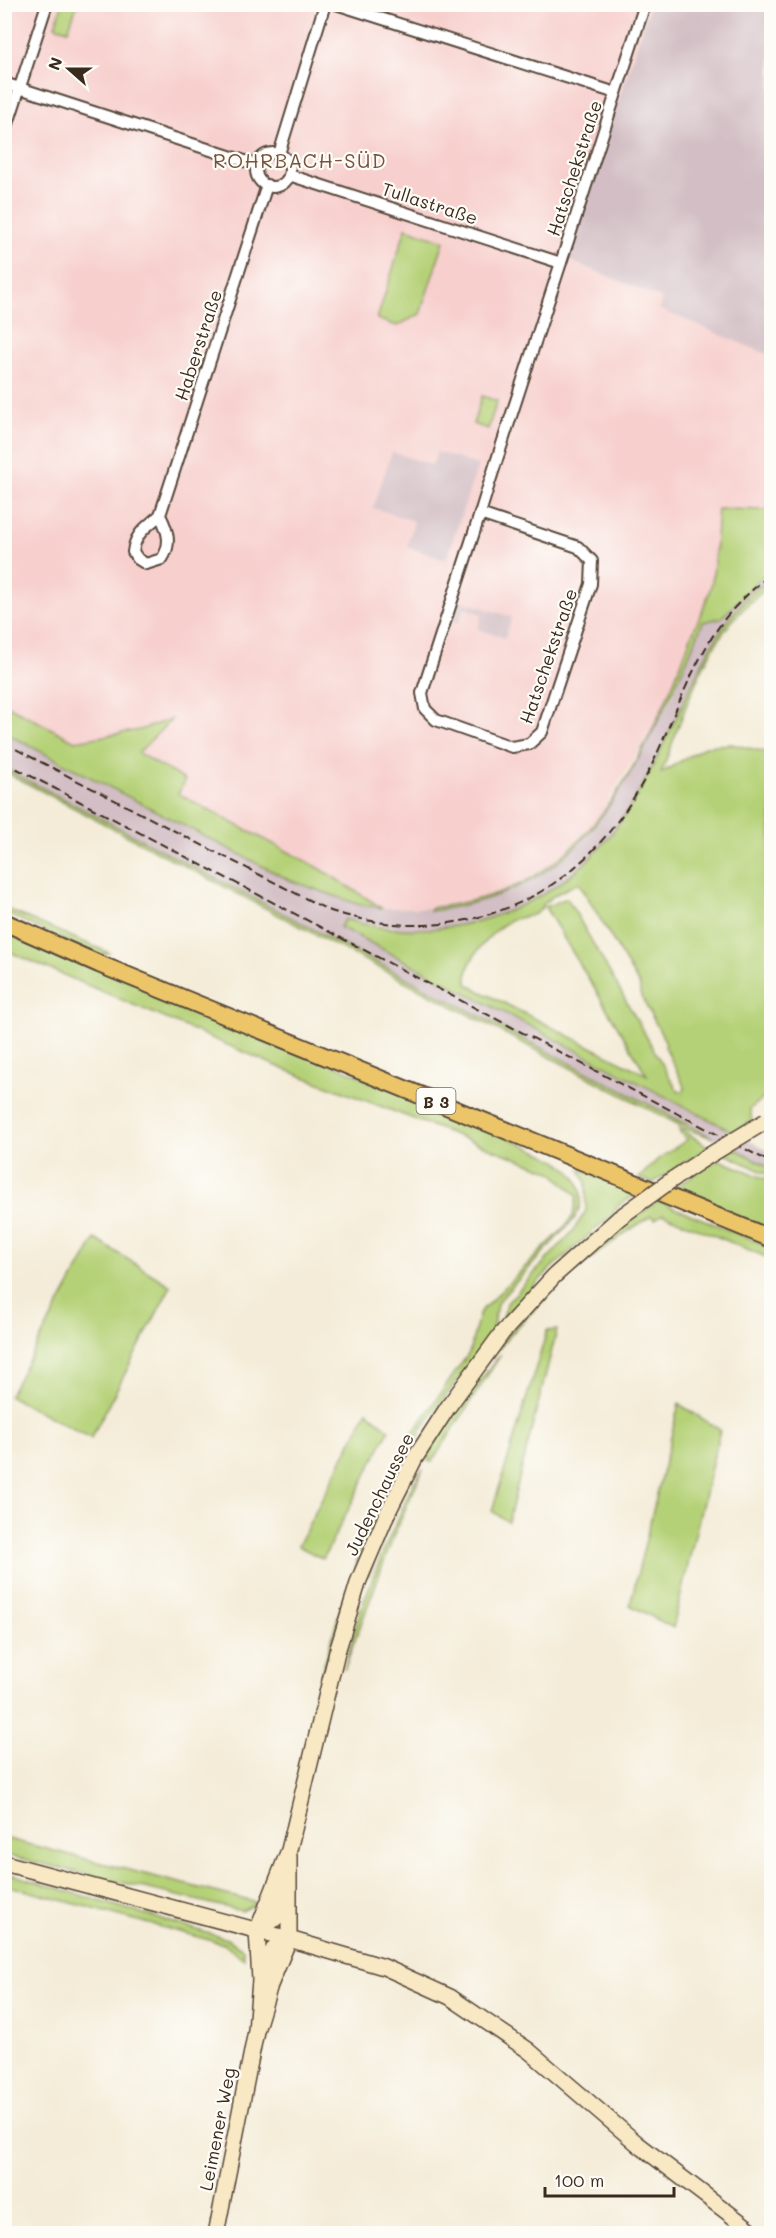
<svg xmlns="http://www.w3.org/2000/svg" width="776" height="2238" viewBox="0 0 776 2238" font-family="Mali,sans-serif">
  <rect width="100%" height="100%" fill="#fdfcf7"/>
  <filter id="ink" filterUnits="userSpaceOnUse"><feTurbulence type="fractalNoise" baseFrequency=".0167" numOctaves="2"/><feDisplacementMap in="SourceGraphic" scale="12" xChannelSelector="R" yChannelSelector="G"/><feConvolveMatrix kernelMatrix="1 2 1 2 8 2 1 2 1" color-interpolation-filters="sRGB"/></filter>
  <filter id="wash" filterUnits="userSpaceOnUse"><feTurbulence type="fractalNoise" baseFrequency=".008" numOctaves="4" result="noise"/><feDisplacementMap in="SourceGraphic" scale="24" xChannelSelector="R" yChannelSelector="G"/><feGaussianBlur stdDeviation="1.35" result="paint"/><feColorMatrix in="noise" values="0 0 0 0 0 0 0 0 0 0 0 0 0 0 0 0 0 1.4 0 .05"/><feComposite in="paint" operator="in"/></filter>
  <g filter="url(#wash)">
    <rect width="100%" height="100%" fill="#f4ecd8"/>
    <path fill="#f7d0ce" d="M4 5H650L566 259 663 300 660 309 771 356V510L718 509 712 583 667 702 598 819 582 838 545 869 502 892 478 900 430 908H382L319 868 178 794 185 780 138 753 171 720 140 730 75 741 5 704Z"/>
    <path fill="#d2bec4" d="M650 5H771V356L659 309 662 299 566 259Z
      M392 452 432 465 437 452 478 465 446 560 407 547 414 521 373 508Z
      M771 568V578L763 584 727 622 691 685 654 767 629 811 597 853 577 871 532 901 483 920 431 929H404L345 919 341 927 771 1152V1168L5 768 4 733 196 833 308 887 357 904 381 908H430L431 911 479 902 525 884 566 857 600 821 627 779 672 697 703 622 721 618Z
      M459 600 512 617 505 638 478 629 482 614 464 608 459 623 453 621Z"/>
    <path fill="#b5d177" stroke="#787e4a" stroke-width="1.5" fill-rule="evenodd" d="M62 5H77L68 30 55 26Z
      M406 228 444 241 420 314 397 326 377 319Z
      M482 396 497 401 488 429 473 424Z
      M718 509 771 510V568L721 618 703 622C684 669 663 714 638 759 587 851 538 897 430 911V908C471 903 511 893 545 869 617 820 662 716 691 637 698 620 708 600 712 582 716 559 716 533 718 509Z
      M771 578V584C754 599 736 614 723 633 694 675 679 727 661 773L706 746 731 744 771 753V1093L750 1109 752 1121 733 1132 340 927 345 919C390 934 443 932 489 918 603 881 636 803 683 703 704 657 727 607 771 578ZM579 883 640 986V994L666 1043 665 1047 685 1088 683 1092 677 1090 567 898 545 907 647 1075 468 985C460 964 494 927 512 920 521 916 531 918 538 912 542 909 543 904 547 901 556 893 568 888 579 883Z
      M4 704 75 741 140 730 172 719 138 753 185 780 178 794 319 868 382 908 357 904 289 880 5 733Z
      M4 768 713 1138 689 1130 5 772Z
      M4 908 109 953 99 956 5 913Z
      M5 928 516 1141C548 1157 599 1172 575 1218L497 1303 492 1333 423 1427 379 1513 355 1571 359 1548 385 1487 410 1437 469 1353 480 1312 562 1230 573 1216 577 1196 552 1172 286 1070 5 950Z
      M679 1128 709 1147 653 1183 639 1178 657 1160 688 1139 680 1133Z
      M734 1148 771 1168V1176L725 1154Z
      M717 1159 771 1181V1232L680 1194 677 1186Z
      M580 1169 639 1193 619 1205 612 1215 549 1270 502 1321 507 1303 573 1231 586 1211V1183Z
      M658 1201 771 1247V1259L663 1214 655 1219 651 1216C554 1276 475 1364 418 1463 398 1498 383 1537 369 1575L365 1578C379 1543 391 1506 409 1473 463 1374 538 1293 625 1222L628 1223Z
      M95 1239 171 1286 91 1438 9 1396Z
      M557 1330 508 1522 492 1511 547 1331Z
      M501 1354 432 1462 428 1461C426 1443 487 1372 501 1354Z
      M679 1404 720 1430 673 1628 630 1605Z
      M367 1411 389 1430 323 1559 298 1546Z
      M423 1469 394 1535 344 1670 359 1614 382 1554 414 1482Z
      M346 1590 348 1592 318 1694 316 1692Z
      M4 1838 258 1903 242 1911 5 1855Z
      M4 1872 227 1939 243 1949 244 1959 224 1944 5 1885Z"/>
  </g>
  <g filter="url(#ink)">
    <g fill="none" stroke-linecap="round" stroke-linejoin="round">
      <g stroke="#57473a" stroke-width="14">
        <path id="street" d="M336 4 616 93
          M4 83 257 165
          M4 136 47 4
          M256 170a17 17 0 1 1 34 0a17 17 0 1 1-34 0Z
          M279 154 325 4
          M289 175 561 263
          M480 514 578 547 592 561 591 584 542 732 529 744 512 747 436 720 425 709 422 693 478 520 490 481 645 4
          M160 515C168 531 172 544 162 559L146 564 138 559 133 552C135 533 147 527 160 515L267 185"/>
      </g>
      <g stroke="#57473a" stroke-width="18">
        <path id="secondary" d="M673 1179 705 1158
          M4 1863 289 1939 384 1967 450 1997 528 2050 639 2145 756 2234
          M257 1931 275 1919 288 1893
          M262 1975 274 1948 289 1939
          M256 2031 260 1980 257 1931 289 1850 337 1652 359 1580 387 1514 415 1458 448 1407 502 1333 554 1276 619 1218
          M216 2234 256 2031 270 1985 289 1939V1856"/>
      </g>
      <g stroke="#57473a" stroke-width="20">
        <path id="primary" d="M4 922 99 964 772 1239"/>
      </g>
      <use href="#street" stroke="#fff" stroke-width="10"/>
      <use href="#secondary" stroke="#f8e8c3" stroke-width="15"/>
      <use href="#primary" stroke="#edc569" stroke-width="16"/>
      <path stroke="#3b2a1e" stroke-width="2" stroke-dasharray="9 4.5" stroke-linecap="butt" d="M4 743 328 910C383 928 437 931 493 913 566 890 617 834 651 767 674 718 691 665 723 621 737 603 754 588 772 573
        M4 762 772 1163"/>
      <g stroke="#57473a" stroke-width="18" stroke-linecap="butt">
        <path id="secondary-bridge" d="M705 1158 766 1121
          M619 1218 673 1179"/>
      </g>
      <use href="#secondary-bridge" stroke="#f8e8c3" stroke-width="15"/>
    </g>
  </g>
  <g text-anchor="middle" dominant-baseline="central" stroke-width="4.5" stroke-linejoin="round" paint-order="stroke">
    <rect fill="#fdfcf7" stroke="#75695f" stroke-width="1.5" x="416.5" y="1088" width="39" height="26" rx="4.5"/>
    <g font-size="16" font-weight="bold" fill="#3b2a1e">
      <text x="436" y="1101">B 3</text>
    </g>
    <g font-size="18" fill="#3b2a1e" stroke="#fdfcf7">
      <text transform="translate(574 168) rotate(-72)">Hatschekstraße</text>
      <text transform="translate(430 203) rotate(18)">Tullastraße</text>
      <text transform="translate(198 345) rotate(-72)">Haberstraße</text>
      <text transform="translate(548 656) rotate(-71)">Hatschekstraße</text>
      <text transform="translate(379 1494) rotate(-64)">Judenchaussee</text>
      <text transform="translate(217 2129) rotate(-79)">Leimener Weg</text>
    </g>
    <g font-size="20" letter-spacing="1.5" fill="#77523c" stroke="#fdfcf7">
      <text x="300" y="160">ROHRBACH-SÜD</text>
    </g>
  </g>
  <rect width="776" height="2238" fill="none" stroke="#fdfcf7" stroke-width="24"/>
  <g transform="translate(69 69) rotate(291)" stroke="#fdfcf7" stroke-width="4.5" paint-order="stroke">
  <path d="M0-4.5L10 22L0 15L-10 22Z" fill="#3b2a1e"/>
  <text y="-9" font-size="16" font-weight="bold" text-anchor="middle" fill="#3b2a1e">N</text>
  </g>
  <path d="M545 2187v9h129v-9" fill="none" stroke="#3b2a1e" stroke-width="3"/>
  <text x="554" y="2187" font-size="18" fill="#3b2a1e" stroke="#fdfcf7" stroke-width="4.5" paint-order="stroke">100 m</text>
</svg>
